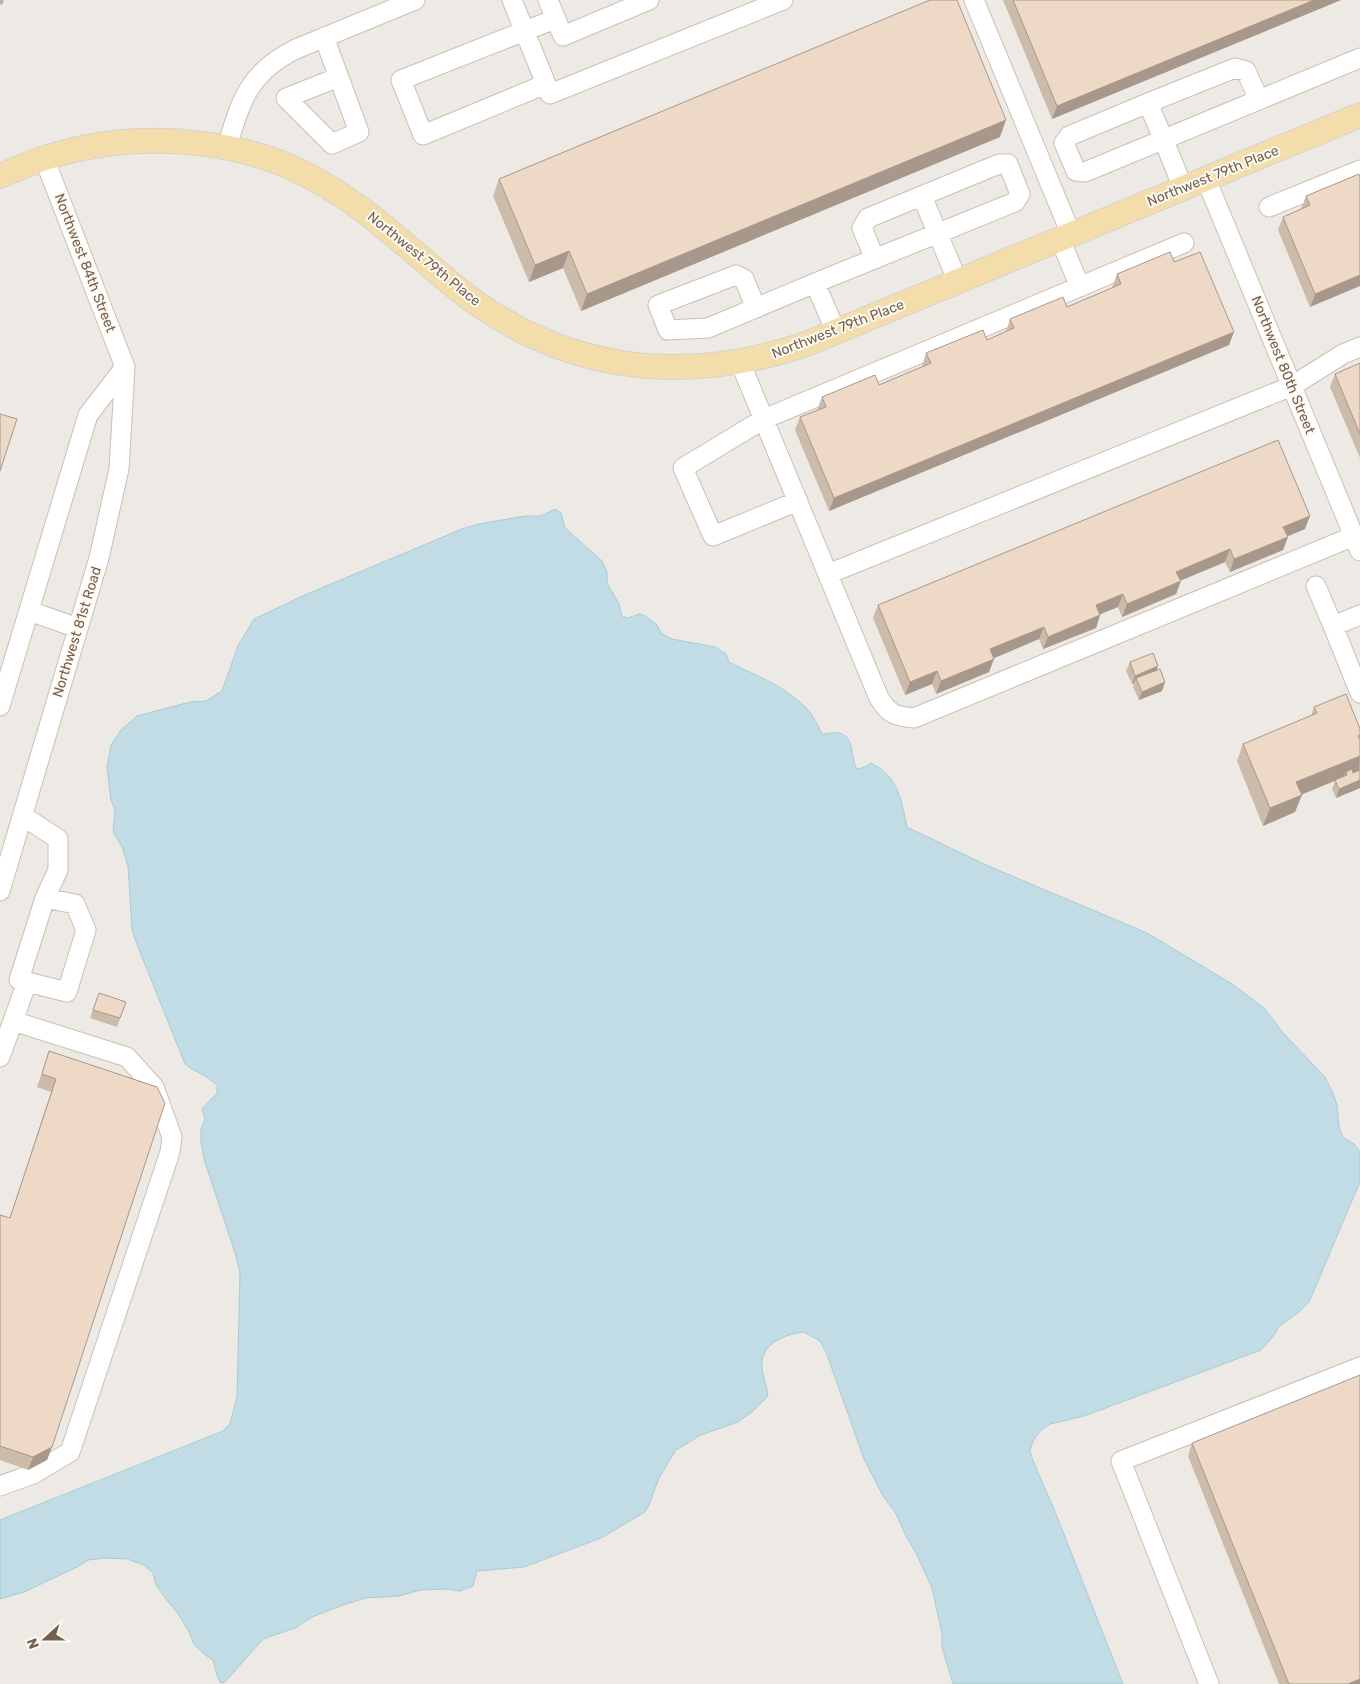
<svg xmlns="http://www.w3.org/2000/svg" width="1360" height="1684" viewBox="0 0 1360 1684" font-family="Rubik,sans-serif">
  <rect width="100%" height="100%" fill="#fbf6ec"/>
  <path fill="#ede9e4" d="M0 0H1360V1684H0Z"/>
  <path fill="#c1dce4" stroke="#a9cbd5" d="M555 509 561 513 565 528 602 561 607 572V583L619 604 622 616 627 618 640 614 647 617 657 625 661 633 672 639 715 647 726 654 729 662C754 675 783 685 803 705 812 713 817 724 822 734 827 734 834 732 839 733 856 737 850 759 857 769L865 767 871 763C899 777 901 800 907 827L986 865 1147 933 1232 984 1264 1008 1284 1034 1325 1077 1333 1093 1337 1105 1339 1127 1343 1137 1354 1144 1360 1152V1182L1309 1302 1299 1312 1278 1327 1275 1334 1261 1350 1084 1416 1050 1424 1041 1430 1033 1441 1030 1451 1033 1461 1054 1509 1123 1684H953L942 1647V1634L932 1588 917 1555 906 1536 895 1512 883 1496 864 1459 826 1352 820 1341 804 1332C786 1334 761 1343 762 1365 762 1375 767 1386 768 1396L753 1411 738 1422 701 1435 676 1450 659 1478 649 1505 645 1512 638 1516 601 1538 524 1567 477 1571 473 1586 460 1591 445 1589 420 1590 399 1596 365 1598 343 1605 312 1617 295 1628 263 1639 225 1682 221 1683 218 1678 213 1660 204 1654 194 1644 189 1632 179 1615 166 1599 156 1585 153 1573 144 1565 127 1559 106 1558 88 1560 77 1567 24 1592 0 1599V1520L223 1431 230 1424 237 1397 240 1273 236 1256 204 1159 201 1142V1129L205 1119 202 1109 217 1093V1086C209 1075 195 1073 185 1064L136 942 132 929 128 866 122 847 113 832 115 810 111 800 107 767 111 745 121 730 137 716 190 702 206 701 222 691 238 646 254 619 307 594 462 529 479 524 525 516H541Z"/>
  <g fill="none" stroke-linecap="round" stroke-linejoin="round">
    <g stroke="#cdbfb2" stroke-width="21">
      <path id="minor" d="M512 0 550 94 783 0
        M548 0 563 36 649 0
        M974 0 1071 234
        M324 37 359 132 332 144 286 98 339 77
        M546 84 423 135 401 80 555 19
        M1148 103 1235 68 1246 71 1259 100
        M227 147C241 100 249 72 296 49L415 0
        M1206 179 1360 551
        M1183 188C1172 160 1160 131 1148 103L1069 136 1064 143 1076 171 1085 172 1360 58
        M922 196 958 282
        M1269 207 1360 170
        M1060 239 1080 287
        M815 283 1015 202 1020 194 1008 164H999L868 218 862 228 875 259
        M756 308 744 279 736 275 658 305 668 330 708 328 815 283 836 332
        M740 362 879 698C890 715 895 716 914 718L1354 536
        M798 501 713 536 683 468 764 419 1184 243
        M828 574 1292 386 1343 354 1360 347
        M1316 586 1333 626 1360 615
        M29 611 78 628
        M1333 626 1360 693
        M0 706 88 415 125 367
        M23 816 58 839V870L45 898 19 980 67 992 86 930 75 904 45 898
        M0 891 99 558 119 469 125 367 44 158
        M0 1057 27 982
        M0 1486 33 1474 70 1452 170 1152 172 1137 154 1087 127 1057 13 1021
        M1209 1684 1121 1461 1360 1367"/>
    </g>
    <g stroke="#d8d2ce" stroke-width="26">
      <path id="major" d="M0 176C15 170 30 163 45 158 128 131 229 135 307 175 364 204 405 246 454 286 558 371 681 387 806 344L1360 115"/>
    </g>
    <use href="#minor" stroke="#fff" stroke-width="19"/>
    <use href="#major" stroke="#f3ddab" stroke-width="24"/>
    <path stroke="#bbaac5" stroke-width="4" stroke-dasharray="8 5" stroke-linecap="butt" d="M0 4 2 0"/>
  </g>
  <path fill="#cdbbaa" d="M1003 0H1341L1052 119Z
    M1000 137 581 311 563 268 529 282 493 196 499 179Z
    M1359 174 1310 307 1278 230 1283 217 1301 209 1306 196Z
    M1174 262 1229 345 829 511 795 430 800 417 817 410 822 397 879 385 922 367 926 353 987 340 1006 332 1010 319 1067 307 1112 288 1117 274Z
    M1360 363V458L1330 387 1335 374Z
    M1305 529 1287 536 1283 550 1230 572 1225 562 1180 581 1176 594 1122 617 1118 607 1100 614 1096 628 1043 649 1039 639 994 658 989 672 936 694 932 684 905 695 873 618 878 605Z
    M1130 662 1158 666 1157 670 1162 691 1139 700 1133 687 1134 683 1132 684 1126 671Z
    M1314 707 1360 729V788L1336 798 1332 789 1335 781 1301 795 1295 812 1263 826 1237 761 1243 744 1311 716Z
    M99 993 126 1002 117 1027 90 1018Z
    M49 1051 157 1087 47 1460 28 1470 0 1460V1215L10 1218 51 1092 37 1087Z
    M1192 1443 1360 1684H1279L1188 1456Z"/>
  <path fill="#a7988b" d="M1314 0H1341L1052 119 1057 106Z
    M1006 120 1000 137 581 311 587 294Z
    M569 251 563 268 529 282 535 265Z
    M1360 275V286L1310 307 1315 294Z
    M1234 332 1229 345 829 511 834 498Z
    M1310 516 1305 529 1279 540 1283 527Z
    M1288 537 1283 550 1230 572 1234 559Z
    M1230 549 1225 562 1172 584 1176 572Z
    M1181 581 1176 594 1122 617 1127 604Z
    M1123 594 1118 607 1091 618 1096 605Z
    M1100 615 1096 628 1043 649 1048 637Z
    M1044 627 1039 639 985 662 990 649Z
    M994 659 989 672 936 694 941 681Z
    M1158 666 1155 675 1136 678 1134 683 1132 684 1135 676Z
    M937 671 932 684 905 695 910 682Z
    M1165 682 1162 691 1139 700 1142 692Z
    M1360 756 1359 771 1347 775 1346 772 1344 777 1290 799 1296 782Z
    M1360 780V788L1336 798 1339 789Z
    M1302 795 1295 812 1263 826 1270 808Z
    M52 1447 47 1460 28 1470 33 1457Z
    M1360 1679V1684H1348Z"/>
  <path fill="#eed9c6" stroke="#a7988b" d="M930 0H957L1006 120 587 294 569 251 535 265 499 179Z
    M1013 0H1314L1057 106Z
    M1359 174 1360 177V275L1315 294 1283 217 1310 205 1306 196Z
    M1170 252 1174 262 1200 252 1234 332 834 498 800 417 826 407 822 397 875 375 879 385 931 363 926 353 983 330 987 340 1014 328 1010 319 1063 297 1067 307 1121 284 1117 274Z
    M1360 363V434L1335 374Z
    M0 414 17 419 0 471Z
    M1278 440 1310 516 1283 527 1288 537 1234 559 1230 549 1176 572 1181 581 1127 604 1123 594 1096 605 1100 615 1048 637 1044 627 990 649 994 659 941 681 937 671 910 682 878 605Z
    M1153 653 1158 666 1135 676 1130 662Z
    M1160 669 1165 682 1142 692 1136 678Z
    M1346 694 1360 729V735L1358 736 1360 740V756L1296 782 1302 795 1270 808 1243 744 1317 713 1314 707Z
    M1352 769 1353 773 1360 770V780L1339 789 1335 780 1347 775 1346 772Z
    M99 993 126 1002 120 1018 93 1010Z
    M49 1051 157 1087 165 1103 52 1447 33 1457 0 1446V1215L10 1218 56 1079 42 1074Z
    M1360 1375V1679L1348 1684H1289L1192 1443Z"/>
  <g text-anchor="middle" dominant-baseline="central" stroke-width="4" stroke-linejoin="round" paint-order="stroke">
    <g font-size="14" fill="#756050" stroke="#fefaf2">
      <text transform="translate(1213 176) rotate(-22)">Northwest 79th Place</text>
      <text transform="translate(424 259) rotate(39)">Northwest 79th Place</text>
      <text transform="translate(85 263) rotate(69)">Northwest 84th Street</text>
      <text transform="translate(838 329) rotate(-21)">Northwest 79th Place</text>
      <text transform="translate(1283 365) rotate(68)">Northwest 80th Street</text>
      <text transform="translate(77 632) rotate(-73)">Northwest 81st Road</text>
    </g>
  </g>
  <g transform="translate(45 1639) rotate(249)" stroke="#fefaf2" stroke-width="4" paint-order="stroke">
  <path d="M0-4L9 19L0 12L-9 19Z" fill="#756050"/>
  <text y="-8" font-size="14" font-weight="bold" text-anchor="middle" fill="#756050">N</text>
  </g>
</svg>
